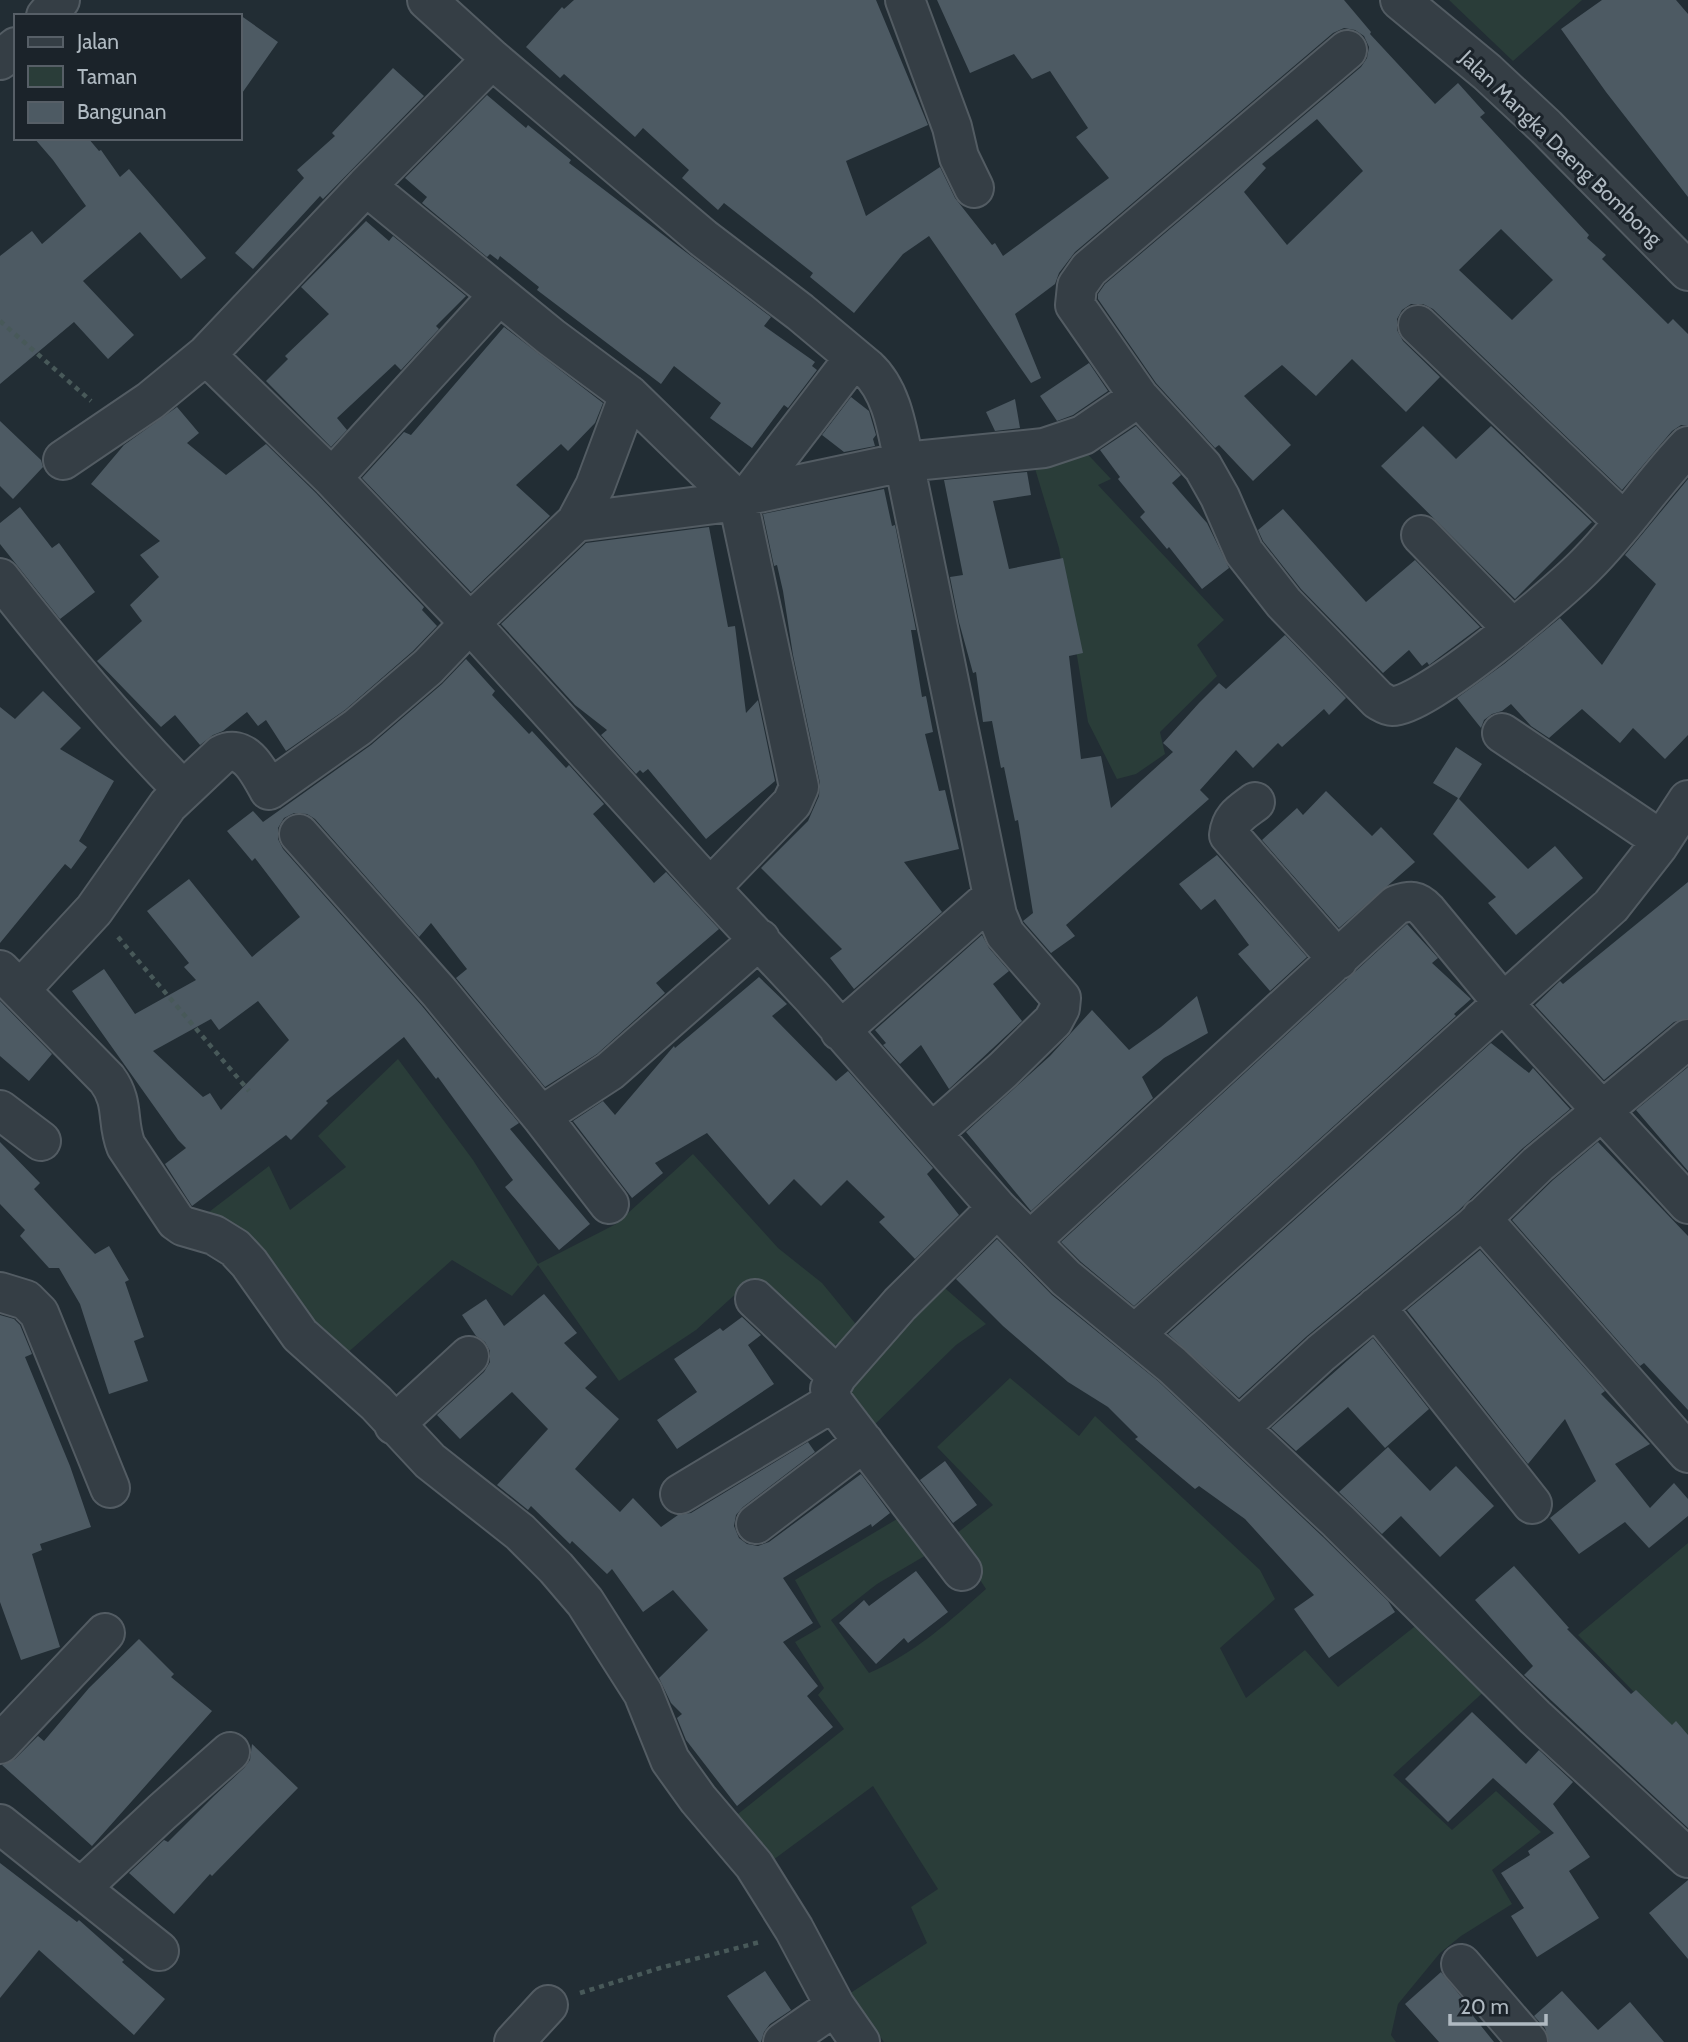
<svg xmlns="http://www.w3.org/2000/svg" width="1688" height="2042" viewBox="0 0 1688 2042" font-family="Cabin,sans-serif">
  <rect width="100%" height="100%" fill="#222d34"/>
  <path fill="#2a3d39" d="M1449 0H1582L1513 61Z
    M1078 444 1111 479 1098 485 1224 620 1197 645 1217 676 1160 732 1165 754 1136 774 1117 779 1088 722 1059 548 1033 462Z
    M398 1059 473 1160 538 1264 616 1224 693 1154 778 1248 822 1283 859 1328 814 1360 740 1290 696 1330 619 1381 538 1265 512 1296 452 1260 345 1355 205 1215 269 1166 290 1210 346 1167 318 1136Z
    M939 1283 986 1324 956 1345 870 1429 849 1403 844 1381Z
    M1010 1378 1079 1436 1095 1416 1260 1570 1275 1599 1220 1648 1246 1698 1305 1650 1338 1687 1423 1620 1489 1687 1393 1775 1452 1830 1496 1791 1541 1832 1492 1870 1512 1904 1461 1936 1440 1953 1398 2004 1391 2035 1396 2042H884L849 1994 927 1943 911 1907 938 1889 873 1786 769 1863 733 1818 844 1729 818 1695 824 1688 795 1642 821 1627 795 1580 902 1516 928 1554 877 1584 831 1620 869 1673C914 1654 950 1621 986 1589L952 1537 993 1505 937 1447Z
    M1688 1543V1747L1578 1635Z"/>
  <path fill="#4d5a63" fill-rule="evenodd" d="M574 0H876L928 125 846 161 866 216 940 167 955 198 992 245 995 243 1003 256 1109 178 1076 137 1088 128 1050 71 1032 79 1014 54 970 73 937 0H1344L1371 32 1370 34 1435 104 1458 83 1485 113 1480 117 1589 235 1587 238 1606 255 1602 259 1668 324 1673 319 1688 334V425H1681L1672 431 1622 490 1433 309 1423 304H1411L1402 310 1397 319V330L1403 341 1440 377 1406 412 1352 359 1316 396 1282 365 1244 396 1291 445 1253 481 1219 445 1215 448 1156 383 1098 299V294L1105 284 1361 67 1367 58 1369 47 1364 36 1355 30 1344 28 1333 33 1075 252 1059 273 1055 284 1015 314 1041 378 1031 383 929 236 903 254 854 313 810 277 813 273 724 203 718 210 682 178 689 170 643 128 635 137 564 74 560 78 526 47 562 7 564 9ZM1317 119 1363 171 1287 245 1244 192 1266 168 1262 164ZM1501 229 1553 280 1512 320 1459 270Z
    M1602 0H1676L1688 14V197L1606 92 1561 29Z
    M240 15 278 42 240 96Z
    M393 68 424 96 323 199 320 196 253 269 235 253 304 178 297 170 335 136 332 133Z
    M487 95 526 128 528 125 571 160 569 163 771 317 764 326 815 362 812 366 817 370 788 408 784 405 752 448 710 418 721 403 674 366 661 384 537 290 539 287 500 256 498 260 490 254 487 257 422 203 427 197 405 178Z
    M34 138H88L99 151 101 150 120 177 129 169 206 258 181 279 140 232 83 281 134 335 108 359 74 322 0 384V256L32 231 42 244 86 206 53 160Z
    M366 221 389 241 393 236 466 296 436 326 439 329 401 370 395 364 337 418 347 430 331 447 266 381 288 359 285 356 329 314 301 287Z
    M504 327 603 403 595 423 568 451 561 444 516 485 550 516 471 592 362 478 404 432 411 435Z
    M1089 363 1108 391 1073 415 1057 421 1040 396Z
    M851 397 869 411 876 435 873 439 875 446 844 452 822 435Z
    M1015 399 1020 428 995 431 986 412Z
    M177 407 199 433 187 443 226 475 266 444 316 493 424 607 422 610 437 626 413 651 345 710 286 751 266 720 258 726 247 712 223 731 213 735 200 745 175 715 161 727 97 661 142 621 130 605 159 577 140 555 160 541 91 484 124 445Z
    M0 421 41 460 43 467 13 499 0 486Z
    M1136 426 1181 475 1172 483 1207 523 1229 568 1202 589 1169 547 1167 549 1140 517 1145 512 1118 479 1120 477 1100 450Z
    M1423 426 1456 459 1491 426 1594 524 1592 522 1515 599 1381 466Z
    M1027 472 1031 495 993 501 1009 569 1063 558 1083 653 1069 656 1081 759 1101 756 1111 808 1173 752 1163 743 1199 703 1219 683 1226 689 1285 635 1346 698 1329 715 1324 709 1282 747 1278 743 1253 768 1236 750 1200 790 1209 799 1066 925 1075 936 1051 953 1023 921 1033 913 1018 820 1015 821 1004 767 1001 768 992 721 983 722 976 672 973 673 959 622 950 577 963 575 944 480Z
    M1688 479V735L1665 759 1633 728 1620 743 1582 709 1549 738 1531 726 1511 704 1502 711 1492 714 1484 720 1481 728 1457 698 1504 664 1560 618 1602 665 1656 584 1625 555Z
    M884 489 892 526 895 525 916 630H911L922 697 926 696 933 732 925 734 939 791 945 790 959 849 904 862 942 912 854 989 830 958 842 949 761 868 808 821 819 796 820 783 793 655 783 591 777 565 774 566 763 514Z
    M20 507 52 548 59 543 95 592 60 619 0 544V523Z
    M1283 509 1366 602 1415 560 1480 627 1429 665 1427 662 1422 666 1409 650 1383 673 1301 589 1263 541 1258 530Z
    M709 527 728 627 735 626 746 713 758 700 775 781 706 839 648 769 643 773 640 770 636 774 601 735 607 730 575 705 501 624 586 543Z
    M466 659 495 691 492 695 529 734 532 731 566 768 569 765 604 804 593 814 654 883 666 872 719 929 656 983 665 993 597 1054 545 1087 456 978 467 969 431 923 419 937 315 819 307 814 294 813 284 818 278 828V839L283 849 422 1006 519 1123 510 1129 590 1224 559 1250 505 1187 513 1180 438 1077 436 1079 404 1037 326 1101 328 1103 291 1140 286 1135 192 1206 165 1164 186 1148 178 1140 72 991 104 969 135 1014 196 980 184 967 189 963 147 911 189 879 252 957 300 917 255 858 252 861 227 831 253 811 263 822 371 745 442 684ZM258 1001 289 1040 221 1110 210 1093 203 1097 153 1051 211 1019 219 1030Z
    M43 691 81 728 60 749 114 781 79 841 87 847 71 869 65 864 0 943V707L15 719Z
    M1456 747 1482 764 1459 799 1528 869 1555 846 1583 878 1516 935 1488 903 1496 897 1433 834 1458 798 1433 783Z
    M1326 791 1372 836 1381 827 1415 862 1339 928 1262 840 1297 808 1303 815Z
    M1217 855 1307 957 1270 991 1238 954 1249 945 1215 899 1201 910 1179 884Z
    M1688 882V1018L1674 1022 1604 1080 1535 1005 1560 981 1563 984Z
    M1407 924 1438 958 1432 963 1471 999 1454 1014 1456 1016 1134 1306 1081 1262 1061 1242Z
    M982 935 989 948 1009 971 993 984 1022 1021 949 1089 921 1045 900 1064 883 1045 886 1043 875 1030Z
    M759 977 787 1004 772 1016 836 1081 848 1071 933 1168 927 1174 959 1215 915 1259 879 1222 885 1217 847 1180 821 1206 794 1179 769 1205 707 1133 655 1163 663 1173 632 1198 573 1121 603 1101 615 1115 674 1046 675 1048Z
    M1197 996 1208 1033 1164 1058 1142 1077 1153 1098 1031 1211 966 1132 1050 1056 1092 1010 1129 1050 1161 1027Z
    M0 1001 52 1054 29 1081 0 1056Z
    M1491 1043 1529 1073 1533 1068 1570 1109 1523 1148 1458 1211 1307 1336 1239 1398 1168 1334Z
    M1688 1067V1171L1636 1110Z
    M0 1142 40 1183 34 1189 95 1254 109 1246 129 1280 125 1282 144 1337 134 1341 148 1381 109 1394 80 1304 59 1268H49L20 1236 25 1230 0 1204Z
    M1598 1142 1688 1236V1410L1644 1363 1640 1366 1512 1220 1553 1180Z
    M997 1239 1052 1295 1158 1381 1323 1537 1388 1601 1395 1612 1329 1658 1294 1609 1314 1595 1245 1519 1199 1486 1195 1489 1135 1439 1138 1437 1108 1407 1068 1382 1003 1326 956 1279Z
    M1480 1250 1605 1391 1601 1394 1650 1444 1615 1464 1650 1508 1674 1483 1688 1499V1516L1649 1548 1625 1522 1579 1554 1550 1518 1596 1481 1565 1419 1528 1464 1407 1310Z
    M544 1294 577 1333 564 1343 597 1377 585 1388 619 1419 575 1469 620 1512 633 1498 661 1527 678 1515 691 1513 808 1442 815 1452 743 1507 736 1515 734 1526 739 1538 747 1544 758 1546 769 1542 861 1474 890 1513 872 1527 871 1524 783 1578 813 1623 783 1642 818 1686 807 1696 833 1727 737 1806 686 1740 677 1718 682 1714 671 1703 659 1678 708 1630 673 1590 643 1612 612 1569 607 1574 572 1541 570 1544 531 1506 528 1510 497 1485 548 1429 512 1392 460 1439 437 1415 484 1372 490 1362V1351L485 1342 476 1336 462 1315 486 1299 504 1326Z
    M0 1315 14 1319 20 1325 32 1354 25 1357 70 1466 91 1527 40 1544 42 1550 32 1554 60 1647 21 1660 0 1602Z
    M742 1317 761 1335 748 1345 774 1384 677 1449 657 1420 697 1392 674 1359 720 1328 723 1331Z
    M1373 1338 1429 1409 1385 1448 1348 1407 1296 1451 1271 1428Z
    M1388 1447 1430 1491 1456 1466 1494 1506 1440 1557 1401 1516 1382 1534 1339 1492Z
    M945 1461 977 1505 953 1523 920 1480Z
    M1514 1566 1569 1628 1567 1629 1631 1694 1636 1690 1672 1725 1676 1721 1688 1735V1828L1524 1675 1533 1666 1475 1600Z
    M916 1571 948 1612 908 1643 904 1638 876 1664 839 1623 864 1600 869 1606Z
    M139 1639 174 1674 171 1677 212 1711 92 1846 2 1765 15 1759 38 1736 44 1741 89 1688Z
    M1472 1712 1526 1764 1539 1750 1573 1782 1553 1804 1590 1857 1569 1871 1599 1918 1537 1957 1511 1916 1524 1908 1501 1873 1530 1855 1528 1851 1554 1833 1493 1778 1448 1822 1405 1779Z
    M252 1744 298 1788 212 1876 210 1874 174 1914 129 1873 164 1840 168 1842 214 1796 244 1768 250 1760Z
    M0 1863 77 1922 79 1920 124 1960 122 1962 165 1999 134 2035 39 1950 0 1998Z
    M1688 1880V1959L1649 1913Z
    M765 1971 791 2010 770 2024 764 2032 761 2042H759L727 1996Z
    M1441 1972 1463 1999 1461 2001 1494 2042H1439L1405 2004Z
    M1562 1991 1598 2030 1630 2002 1664 2042H1549L1545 2028 1534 2016Z"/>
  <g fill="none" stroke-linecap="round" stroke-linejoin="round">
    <g stroke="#535c63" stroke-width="42">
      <path id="minor" d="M427 0 492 59 703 238 800 312 867 368C892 391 897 429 904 462L993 896 840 1031
        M905 0 952 127 959 157 974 188
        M1400 0 1487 72 1546 127 1688 271
        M46 16 60 0
        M1347 50 1089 269 1077 286 1075 305 1139 397 1203 467 1220 497 1244 552 1284 603 1378 700C1382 702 1387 706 1392 706 1424 708 1560 592 1586 565 1623 528 1652 484 1688 446
        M492 59 366 186 206 355 332 478 470 623 576 522
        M0 60 16 47
        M366 186 551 337 629 395 738 501 749 495 904 462 1044 448 1083 435 1139 397
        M1418 325 1623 521
        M629 395 595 486 576 522 738 501 799 787 792 803 710 888
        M63 460 150 401 206 355
        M332 478 499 295
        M749 495 854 358
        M1421 535 1513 629
        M0 578C58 652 117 723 183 790
        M1502 733 1661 840
        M1255 802C1242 812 1231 817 1229 835L1338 960
        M299 834 439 992 541 1116 609 1204
        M0 970 107 1079C125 1103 116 1121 126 1146L176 1221 183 1226 214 1235 235 1248 249 1263 300 1335 376 1403 430 1461 520 1532 556 1568 585 1602 643 1693 670 1760 698 1799 754 1865 794 1929 835 2006 860 2042
        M20 990 94 910 168 805 221 755C245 742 259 772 269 790L358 727 428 667 470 623 710 888 812 997 997 1208 1066 1278 1172 1365 1338 1521 1535 1717 1688 1858
        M0 1110 41 1141
        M541 1116 610 1071 760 939
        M932 1133 1003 1070 1053 1021 1060 1008 1061 998 1005 934 997 915 993 896
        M1481 1218 1688 1453
        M1030 1241 1396 905C1411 900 1417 900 1427 911L1504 1004 1688 1204
        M0 1292 26 1300 39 1313 110 1488
        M755 1299 837 1376
        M1376 1307 1532 1504
        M1135 1334 1611 906 1658 846 1688 800
        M394 1425 469 1356
        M1239 1428 1321 1353 1473 1227 1538 1164 1688 1039
        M680 1494 833 1402
        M756 1524 864 1442
        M962 1571 833 1402 830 1389 837 1376 900 1304 997 1208
        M0 1744 105 1633
        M0 1824 159 1951
        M81 1888 162 1812 230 1752
        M1461 1964 1528 2042
        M514 2042 548 2005
        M783 2042 835 2006"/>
    </g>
    <path stroke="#485959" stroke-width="4.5" stroke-dasharray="5 5" stroke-linecap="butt" d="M0 321 91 401
      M118 937 249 1091
      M580 1993 660 1968 760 1942"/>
    <use href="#minor" stroke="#353e45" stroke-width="38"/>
  </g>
  <g text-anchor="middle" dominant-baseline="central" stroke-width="6" stroke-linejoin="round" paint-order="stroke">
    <g font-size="21" fill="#b0bac2" stroke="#1b232a">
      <text transform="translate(1561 148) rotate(44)">Jalan Mangka Daeng Bombong</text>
    </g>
  </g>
  <rect x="14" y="14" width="228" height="126" fill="#1b232a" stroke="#575f67" stroke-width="2"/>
  <rect x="28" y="37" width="35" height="10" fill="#353e45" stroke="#575f67" stroke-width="2"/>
  <text x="77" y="49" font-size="21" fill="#b0bac2">Jalan</text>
  <rect x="28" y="66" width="35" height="21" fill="#2a3d39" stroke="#575f67" stroke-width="2"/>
  <text x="77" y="84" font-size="21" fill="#b0bac2">Taman</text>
  <rect x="28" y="102" width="35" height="21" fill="#4d5a63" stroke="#575f67" stroke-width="2"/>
  <text x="77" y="119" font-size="21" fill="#b0bac2">Bangunan</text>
  <path d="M1450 2014v10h96v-10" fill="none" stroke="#b0bac2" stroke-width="3.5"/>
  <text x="1460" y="2014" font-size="21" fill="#b0bac2" stroke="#1b232a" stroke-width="5" paint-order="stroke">20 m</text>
</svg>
